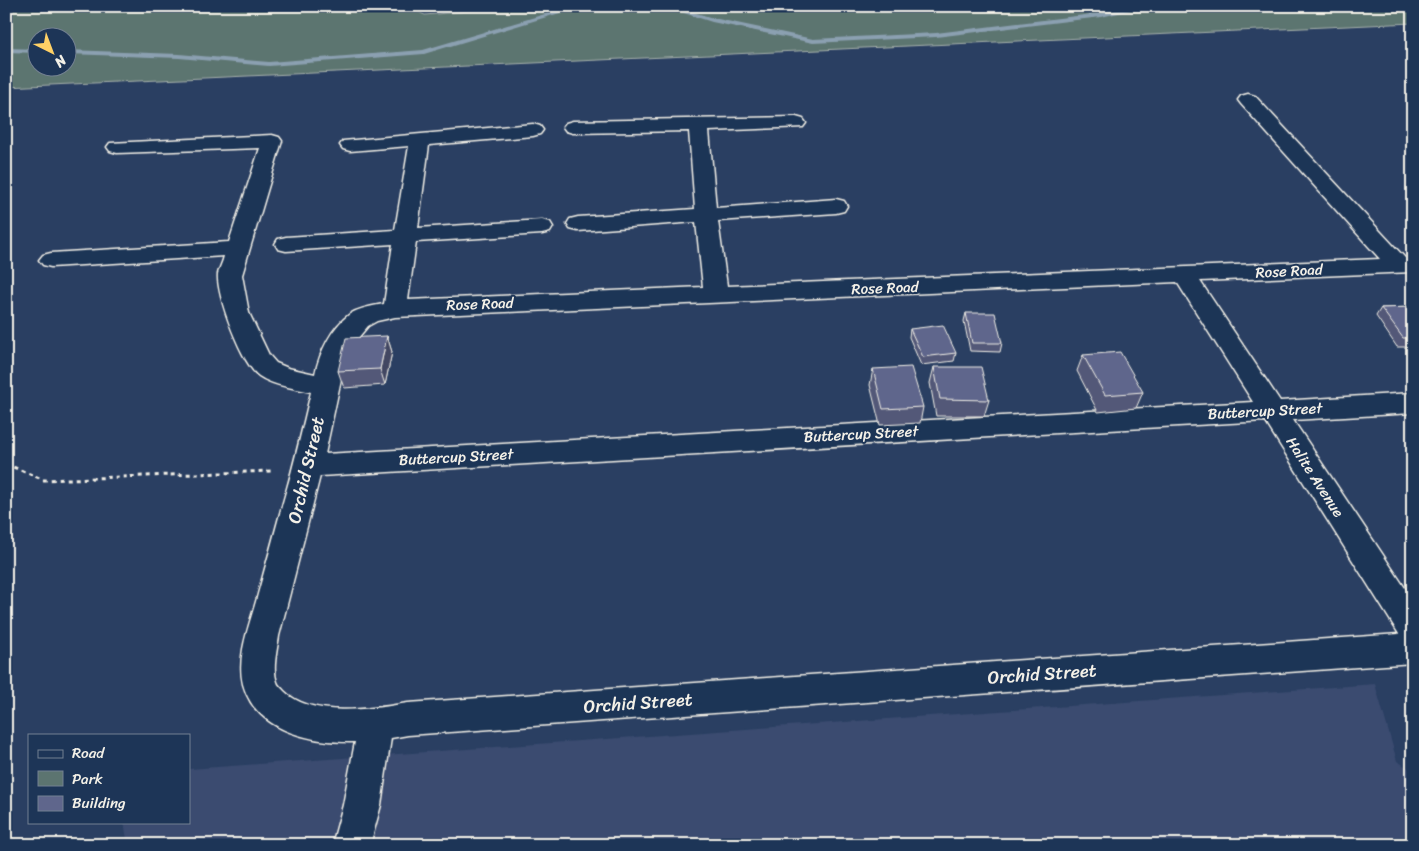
<svg xmlns="http://www.w3.org/2000/svg" width="1419" height="851" viewBox="0 0 1419 851" font-family="Sriracha,sans-serif">
  <rect width="100%" height="100%" fill="#2a3f62"/>
  <filter id="ink" filterUnits="userSpaceOnUse"><feTurbulence type="fractalNoise" baseFrequency=".02" numOctaves="2"/><feDisplacementMap in="SourceGraphic" scale="10" xChannelSelector="R" yChannelSelector="G"/><feConvolveMatrix kernelMatrix="1 2 1 2 8 2 1 2 1" color-interpolation-filters="sRGB"/></filter>
  <g filter="url(#ink)">
    <path fill="#3a4b6f" d="M1375 684 1397 761 1413 771V845H128L124 822H189V769Z"/>
    <path fill="#5c7470" stroke="#a8b2ac" fill-rule="evenodd" d="M6 6H405L425 15 523 6H1413V23L6 87ZM38 38H68V68H38Z"/>
    <g fill="none" stroke-linecap="round" stroke-linejoin="round">
      <path fill="#8ba0b1" fill-rule="evenodd" d="M572 6H583L424 54 269 66 179 58 68 54V50L179 54 269 62 423 50Z
        M662 6H673L713 18 813 39 936 33 1101 13 1134 6H1149L1101 17 936 37 813 43 712 22Z
        M6 48 38 49V53L6 52Z"/>
      <g stroke="#f4f1e8" stroke-width="3">
        <path id="minor" d="M1248 94 1255 96 1405 258H1413V272L1200 281 1280 401 1413 393V413L1293 420 1413 600V663L408 735 391 738 381 805 370 845H332L343 805 355 742C312 743 256 732 243 684 236 655 251 622 258 594 266 565 274 536 282 506 293 469 302 430 311 392 294 388 274 386 259 376 242 364 216 295 218 274 219 268 223 262 224 256L51 267 43 265 39 260 43 255 51 253 229 242 260 148 117 153 110 151 107 147 110 143 272 135 279 137 282 141 242 275 249 313 269 355 276 363 288 368 315 374C320 352 331 328 350 314 359 308 373 306 384 304L393 244 286 251 278 249 275 244 278 239 286 237 395 230 409 146 350 151 343 149 340 145 343 141 533 124 540 126 543 130 540 134 533 136 429 145 418 228 542 220 550 222 553 227 550 232 542 234 416 242 408 300 703 287 696 222 578 231 570 229 567 224 570 219 578 217 695 209 689 131 573 133 566 131 563 127 566 123 573 121 796 117 803 119 806 123 803 127 709 131 716 208 836 199 844 201 847 206 844 211 836 213 718 221 727 286 1380 259 1241 104 1238 100 1241 96ZM1177 282 1253 402 325 454 347 351 368 326 377 321 395 317ZM1265 421 1399 634 408 703C373 709 312 719 284 691 282 688 278 686 277 682 272 669 277 650 279 636L320 476Z"/>
      </g>
      <path stroke="#f4f1e8" stroke-width="3" stroke-dasharray="4 4" stroke-linecap="butt" d="M6 464 44 480 272 471"/>
      <use href="#minor" fill="#1d3557" fill-rule="evenodd"/>
    </g>
    <path fill="#525878" stroke="#f4f1e8" d="M1413 307V347H1397L1376 316 1381 308Z
      M966 313 1002 343 1000 352 970 351 964 321Z
      M910 329 956 353 954 361 921 365 909 337Z
      M387 336 392 352 385 385 344 388 338 371Z
      M1083 355 1143 392 1136 408 1098 412 1077 371Z
      M934 367 989 400 984 416H936L930 383Z
      M873 369 923 407 920 423 880 425 870 385Z"/>
    <path fill="#424762" stroke="#f4f1e8" d="M387 336 392 352 385 385 380 369Z"/>
    <path fill="#5f668c" stroke="#f4f1e8" d="M1413 307V338H1403L1381 308Z
      M966 313H995L1002 343H972Z
      M943 325 956 353 923 357 910 329Z
      M387 336 380 369 338 371 346 338Z
      M1120 352 1143 392 1105 395 1083 355Z
      M911 367 923 407 883 409 873 369Z
      M934 367H981L989 400 940 399Z"/>
  </g>
  <g text-anchor="middle" dominant-baseline="central" stroke-width="4" stroke-linejoin="round" paint-order="stroke">
    <g font-size="15" fill="#f4f1e8" stroke="#1d3557">
      <text transform="translate(1289 271) rotate(-3)">Rose Road</text>
      <text transform="translate(885 288) rotate(-2)">Rose Road</text>
      <text transform="translate(480 304) rotate(-2)">Rose Road</text>
      <text transform="translate(1265 411) rotate(-3)">Buttercup Street</text>
      <text transform="translate(861 434) rotate(-3)">Buttercup Street</text>
      <text transform="translate(456 457) rotate(-3)">Buttercup Street</text>
      <text transform="translate(1315 477) rotate(57)">Halite Avenue</text>
    </g>
    <g font-size="18" fill="#f4f1e8" stroke="#1d3557">
      <text transform="translate(306 470) rotate(-77)">Orchid Street</text>
      <text transform="translate(1042 674) rotate(-4)">Orchid Street</text>
      <text transform="translate(638 703) rotate(-4)">Orchid Street</text>
    </g>
  </g>
  <rect width="1419" height="851" fill="none" stroke="#1d3557" stroke-width="25"/>
  <rect x="12" y="12" width="1394" height="826" fill="none" stroke="#f4f1e8" stroke-width="2" filter="url(#ink)"/>
  <rect x="28" y="734" width="162" height="90" fill="#1d3557" stroke="#738091"/>
  <rect x="38" y="750" width="25" height="8" fill="#1d3557" stroke="#738091"/>
  <text x="72" y="758" font-size="15" fill="#f4f1e8">Road</text>
  <rect x="38" y="771" width="25" height="15" fill="#5c7470" stroke="#738091"/>
  <text x="72" y="784" font-size="15" fill="#f4f1e8">Park</text>
  <rect x="38" y="796" width="25" height="15" fill="#5f668c" stroke="#738091"/>
  <text x="72" y="808" font-size="15" fill="#f4f1e8">Building</text>
  <g transform="translate(52 52) rotate(138)"><circle r="24" fill="#1d3557" stroke="#738091"/>
  <path d="M0-4L9 19L0 12L-9 19Z" fill="#ffd166"/>
  <text y="-8" font-size="14" font-weight="bold" text-anchor="middle" fill="#f4f1e8">N</text>
  </g>
</svg>
